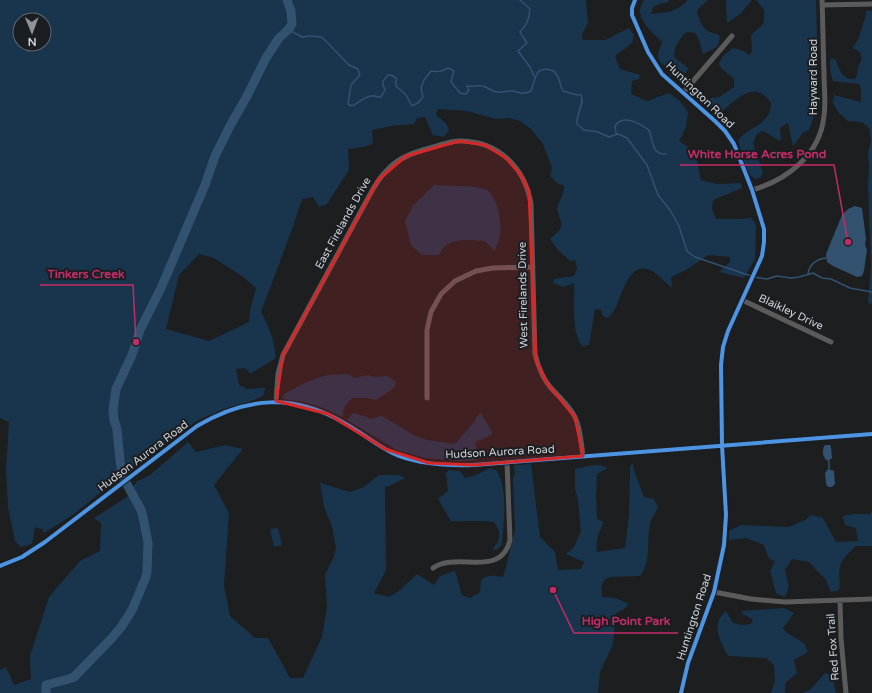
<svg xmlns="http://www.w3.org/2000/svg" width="872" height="693" viewBox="0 0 872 693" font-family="'Varela Round',sans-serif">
  <rect width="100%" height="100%" fill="#1c1e20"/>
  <path fill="#19354e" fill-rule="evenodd" d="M0 0H586L588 23 582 34 583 40H605L629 28 634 35 632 43 615 56 620 69 640 75 639 79 632 81 631 94 647 101 669 93 679 100 688 112 686 127 679 141C699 153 696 159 701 180L717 184 741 183 742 188 713 200 712 209 716 219H740L752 218 756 226 755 259 744 278 719 272 730 262V257L708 255 686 270 671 277 672 288C666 283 661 277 655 273 629 255 622 297 614 311 612 314 610 316 607 318L603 316 601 310 595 309 589 345 582 346C571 331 575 301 574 283L563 287 553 283 554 279 574 276 577 269 575 260 570 261 557 249 550 239C566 225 562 227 557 209 559 200 564 196 564 186L557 183 550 176 552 168 543 144 531 129 520 121 509 118 496 119 467 111 438 109 436 115 446 123 449 130 444 137 433 135 425 117 417 118 414 124 391 126 372 130 373 144 363 147 348 149 349 170 327 204 319 207 313 197 302 199 291 232 261 312C268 324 277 346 275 359L250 374C247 367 242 368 236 369L239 385 247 389 265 388 263 396 246 403 227 408 198 420 115 481 71 516 44 533 42 529 35 527 32 544 21 547 15 541 8 507 6 470 9 422 0 418ZM20 20H44V44H20ZM199 254 214 258 242 276 256 288 250 310 249 322 209 341 166 329 179 275Z
    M644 0H668L669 2 662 3 653 7 651 14C668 12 675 13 688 0H708L698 9 697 13C702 25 704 33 718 34L720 38 717 47 703 54C700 46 700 39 695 33 684 31 685 32 679 41 675 48 675 48 674 57L688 68 686 73C677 71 657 67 658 54 659 50 661 46 662 42 651 31 632 16 644 0Z
    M726 0H752L740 14 727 23Z
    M756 0H816L817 35 815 85 817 107 809 130 804 132 793 146 788 123 780 128 781 140H778L763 131 757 134 753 143 763 173 760 178 755 179C744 172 742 152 738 140 749 126 771 125 771 103 769 101 766 96 762 94 748 84 729 107 718 114L714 113 710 106 705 104 704 99 719 97 734 87V79L722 69 719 64 722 57 733 48 744 51 749 55 752 52 751 35 764 23V10Z
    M866 11H872V304L868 303 871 266 868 186 869 166 868 152 871 141 869 128 862 122 848 121 838 112 833 103 834 95 861 102V89L859 84 833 81C831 75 829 65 831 58L836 60C839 70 844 83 856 78L859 64 862 59 860 52 853 48 859 37 866 15Z
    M434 185C447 186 476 185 487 190 498 197 502 224 500 236 499 241 496 246 495 251L485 241C468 240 447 236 439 255H422L411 245 405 221 413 206Z
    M347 374 355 378 368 375 374 377 387 376 392 379 396 383 394 388 376 400 367 398H352L344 408 342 417C325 407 302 400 282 399L284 394 307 382 327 375Z
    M353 413 364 416 371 419 381 416C393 421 403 429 414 435 426 441 442 442 455 444L475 421 477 416 481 413 493 434 476 442V460L461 461 425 458 397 450 347 420Z
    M188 442 196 452 225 445 243 449 214 485 229 513 224 586 230 616 255 638H268L290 678H303L322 637 327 607 325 575 334 556 336 548 332 526 324 507 320 483 350 492 362 488 379 475H399L405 478 394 484 385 487 386 570 374 593 389 597 400 590 417 574 434 585 440 576 455 571 462 595 470 598 480 592 481 580C488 574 495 576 503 577L506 567 515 530 513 476 515 475 514 465 531 464 540 537 555 552 558 570 581 569 584 562 566 554 574 547 581 531 578 500 575 488V469C587 466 597 462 608 468L597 474 596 495 597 519 604 522C599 532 595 541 597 552L625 548 629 516 630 469 632 462 635 473 644 497 654 499 658 507C656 512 651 518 650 524 646 541 652 561 640 576L610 577 604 580 601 588 602 597 616 598 629 604 623 610 616 613 613 644 600 672 598 693H0V670L6 667 14 685 31 679 30 656 49 597 80 561 100 551 101 523 94 518 127 497 136 482 150 475Z
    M490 468 497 471C509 493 503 522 502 545L496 550H493C494 545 497 545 498 541 501 534 498 528 494 522 480 520 465 522 451 521L438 499 448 491 446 473 449 470 460 471 465 478 476 475Z
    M872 511V546H856C851 551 841 559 840 567 838 574 841 581 839 590L831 592 826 580 809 562 792 559 785 570 789 587 785 597 776 593 770 571 775 562 768 557 764 545 746 538 729 540V531L741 525 789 527 807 519 811 515 823 518 836 542 858 541 856 528 845 525 843 516 854 514H870Z
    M278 528 282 545 274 547 270 529Z
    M784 608 794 613 783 628 787 633 804 643 808 652 794 660 797 673 785 683V693H771L775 681 774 665 766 658 728 656C720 641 710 624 726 611L733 623 741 625 751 624 753 619 744 615 741 611Z
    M825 673 832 675 836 693H803L811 689Z"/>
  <path fill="#32526f" d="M855 206 862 208 866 239 865 245 867 250 864 271 862 276 857 277 833 266 827 262 826 254 842 215 848 209Z
    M825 445H830L831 447 832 458 828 461C823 459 821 450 825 445Z
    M828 469 834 471 835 484 832 487H828L826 484 825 473Z"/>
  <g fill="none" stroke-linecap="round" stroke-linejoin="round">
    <path stroke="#32526f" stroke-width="1.5" d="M520 0 530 9C529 19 527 25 520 32L527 43 518 51 530 67 534 76
      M291 31 302 37 310 36 322 37 349 65 358 69 360 75 351 85 348 104 352 106C359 103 364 96 372 96 376 95 377 98 381 97L385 90 383 85V81L388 75H391L396 78V86L406 95 412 106 418 103 423 97 421 88 424 80 431 71C439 72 441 72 448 68L454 71 451 82 460 93 466 94 469 90 467 86C473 87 476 85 482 86 488 87 491 91 497 92 501 93 505 91 510 91 519 91 521 96 531 91 536 79 534 64 554 71 562 80 558 82 563 91 569 93 575 95 581 95 585 104 576 114 577 124L584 130 598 132 609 137 618 134 627 138 647 165 658 195 670 210 679 226 687 251 695 257 751 276
      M616 133 615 126C623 113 640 124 649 130 653 141 652 155 666 154
      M808 274C809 264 817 259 826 258
      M754 277 767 279 777 276 791 278 799 277 813 273 822 278 831 279 850 288 872 292
      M829 461V469"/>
    <path stroke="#32526f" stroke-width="9" d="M46 693V685L69 679 74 677 111 639 122 626 132 610 146 577 147 572 148 543 143 517 141 510 123 477 120 461 117 429 114 420 113 410 116 389 132 355 140 330 161 288 205 185 215 156 230 126 247 96 266 58 279 38 288 30 292 24 291 11 287 0"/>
    <path stroke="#5c5b5b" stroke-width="5" d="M635 0 632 8V15L648 52 662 74 716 122 725 131 734 144 752 190 764 229V242L762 256 728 331 723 347 721 365 722 445 726 515 724 545 714 592 688 663 681 693
      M822 5 872 4
      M683 93 732 36
      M752 190C787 180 820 155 824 116 826 102 824 87 824 73 823 49 823 24 822 0
      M742 300 831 342
      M427 398V330L431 312 441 294 455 281 476 271 493 268 533 267
      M276 401 278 374 283 355 368 198C374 187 380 176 389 168 400 157 415 152 430 148 440 145 450 141 460 141 499 141 525 168 531 204L535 354C538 366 542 378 551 388 559 397 569 405 575 417 581 429 581 443 583 456
      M0 566 22 557 45 542 197 426C246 397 294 393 344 423 363 433 379 448 399 456 423 465 448 466 474 465L872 434
      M433 568C457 551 501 579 510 540L507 462
      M714 592 751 599 785 602 872 599
      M840 600 841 638 846 693"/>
    <g stroke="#1a1e22" stroke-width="6">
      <path id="cycleway" d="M635 0 632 8V15L648 52 662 74 716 122 725 131 734 144 752 190 764 229V242L762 256 728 331 723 347 721 365 722 445 726 515 724 545 714 592 688 663 681 693
        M0 566 22 557 45 542 197 426C246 397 294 393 344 423 363 433 379 448 399 456 423 465 448 466 474 465L872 434"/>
    </g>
    <use href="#cycleway" stroke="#4d94e3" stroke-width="4"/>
  </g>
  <path fill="#d62828" fill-opacity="0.2" stroke="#d62828" stroke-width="3" stroke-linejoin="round" d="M459 141 485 145 506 158 521 175 529 191 536 360 547 383 575 417 583 456 474 465 429 463 385 449 328 414 276 401 283 355 378 180 406 156Z"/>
  <g text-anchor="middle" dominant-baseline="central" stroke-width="4" stroke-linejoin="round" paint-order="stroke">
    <g font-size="11" fill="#d0d2d5" stroke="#1a1e22">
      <text transform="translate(813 77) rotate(-90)">Hayward Road</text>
      <text transform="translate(700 95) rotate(44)">Huntington Road</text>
      <text transform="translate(343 223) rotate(-61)">East Firelands Drive</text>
      <text transform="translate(523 295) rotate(-91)">West Firelands Drive</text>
      <text transform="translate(791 312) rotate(25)">Blaikley Drive</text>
      <text transform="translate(500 452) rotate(-3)">Hudson Aurora Road</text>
      <text transform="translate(143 456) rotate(-37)">Hudson Aurora Road</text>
      <text transform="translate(694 617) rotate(-72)">Huntington Road</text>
      <text transform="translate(833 647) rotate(-94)">Red Fox Trail</text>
    </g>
  </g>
  <path fill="none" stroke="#c32b67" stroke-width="1.5" d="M848 242L834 165H680M136 342L133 285H40M553 590L574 633H678"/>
  <g fill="#c32b67" stroke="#1a1e22" stroke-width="1.5">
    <circle cx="848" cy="242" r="4"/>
    <circle cx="136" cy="342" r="4"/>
    <circle cx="553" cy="590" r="4"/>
  </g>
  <g font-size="12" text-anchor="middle" font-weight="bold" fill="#c32b67" stroke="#1a1e22" stroke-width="4" stroke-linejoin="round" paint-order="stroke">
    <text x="757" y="158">White Horse Acres Pond</text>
    <text x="86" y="278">Tinkers Creek</text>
    <text x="626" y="625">High Point Park</text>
  </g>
  <g transform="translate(32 32) rotate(179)"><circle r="19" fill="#1a1e22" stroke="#63666a"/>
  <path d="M0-3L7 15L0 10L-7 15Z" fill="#919396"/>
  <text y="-6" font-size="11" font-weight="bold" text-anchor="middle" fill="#d0d2d5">N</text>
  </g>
</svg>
